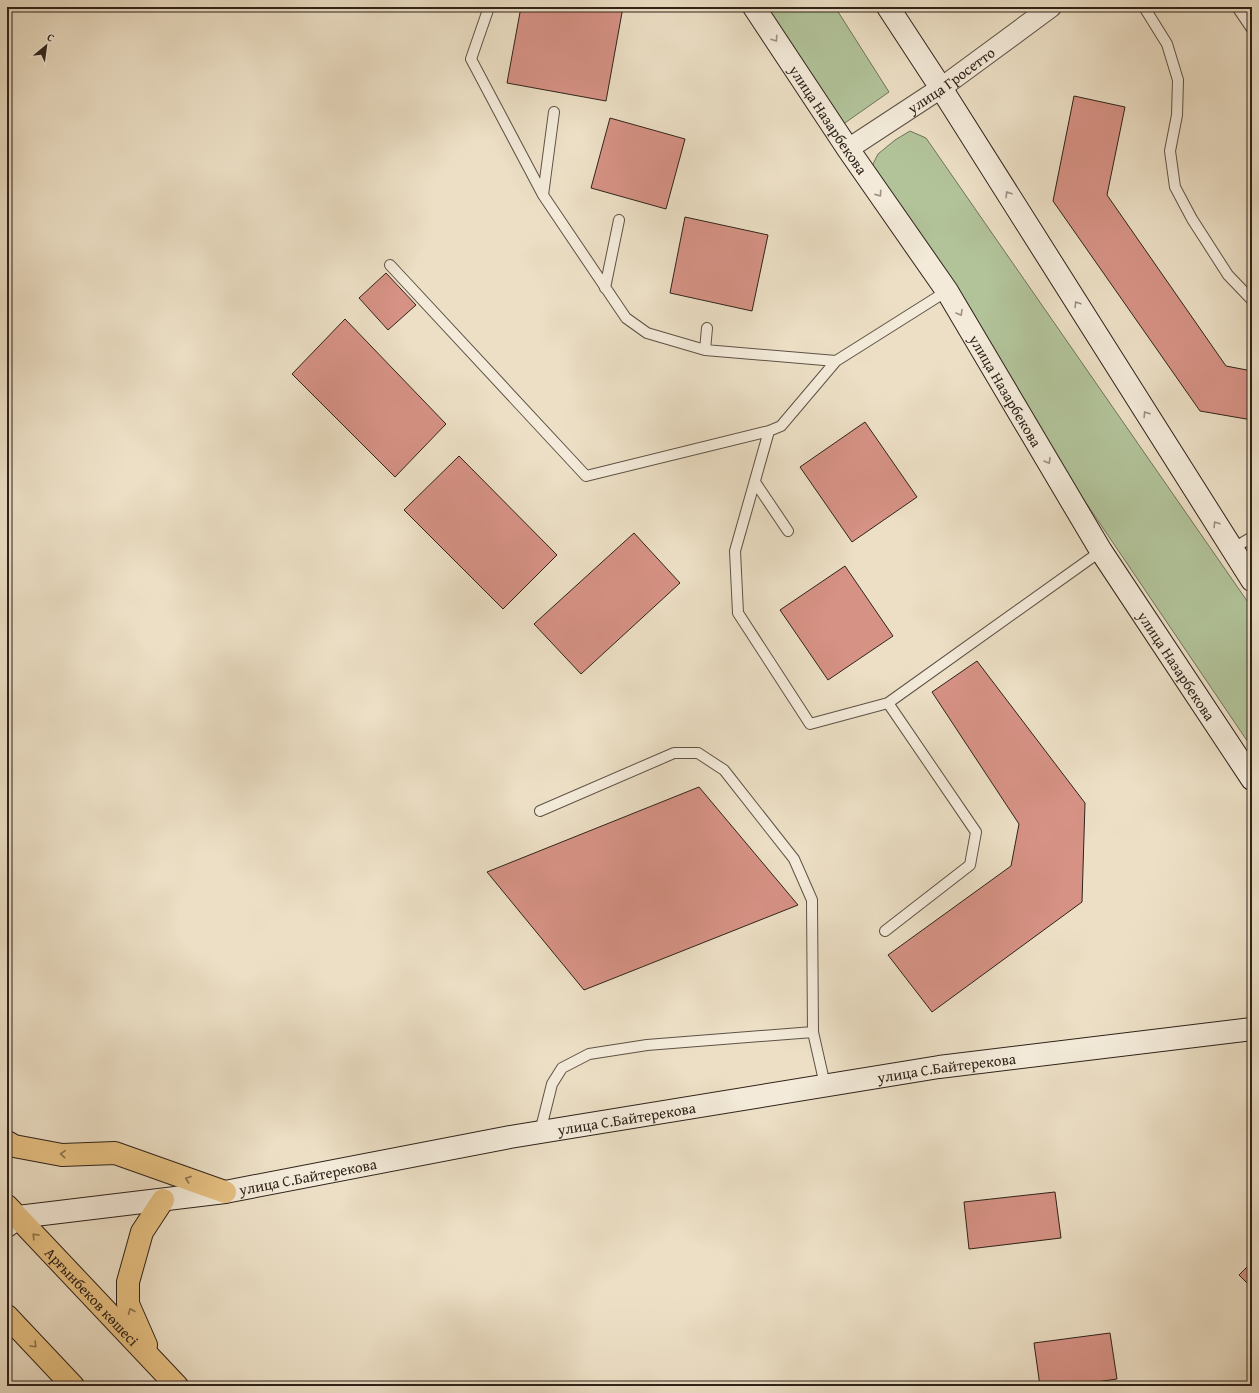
<svg xmlns="http://www.w3.org/2000/svg" width="1259" height="1393" viewBox="0 0 1259 1393" font-family="'Gentium Book Plus',serif">
  <rect width="100%" height="100%" fill="#ecdfc5"/>
  <filter id="stains"><feTurbulence type="fractalNoise" baseFrequency=".005" numOctaves="4"/><feColorMatrix values="0 0 0 0 .2 0 0 0 0 .09 0 0 0 0 .02 0 0 0 .5 -.17"/></filter>
  <radialGradient id="worn" r=".72"><stop offset=".6" stop-color="#630" stop-opacity="0"/><stop offset="1" stop-color="#630" stop-opacity=".3"/></radialGradient>
  <path fill="#b2c39a" stroke="#70735a" d="M758 7H835L889 92 839 127Z
    M910 131 926 138 1252 608V748L866 178 878 154 895 140Z"/>
  <path fill="#d69285" stroke="#2f231a" d="M521 7H623L606 101 507 83Z
    M1074 96 1125 107 1107 195 1226 366 1252 371V420L1200 411 1053 201Z
    M610 118 685 139 666 209 591 188Z
    M685 217 768 235 752 311 670 293Z
    M386 273 416 305 388 330 359 298Z
    M345 319 446 424 395 477 292 374Z
    M865 422 917 497 852 542 800 467Z
    M459 456 557 555 503 609 404 510Z
    M634 533 680 583 581 674 534 624Z
    M845 566 893 636 828 680 780 610Z
    M977 661 1085 803 1082 902 932 1012 888 955 1011 866 1019 824 932 692Z
    M699 787 798 905 584 990 487 872Z
    M1055 1192 1061 1238 969 1249 964 1202Z
    M1252 1262V1288L1239 1275Z
    M1110 1333 1117 1379 1068 1386H1040L1034 1343Z"/>
  <g fill="none" stroke-linecap="round" stroke-linejoin="round">
    <g stroke="#5e5245" stroke-width="12">
      <path id="lane" d="M489 7 471 59 543 195 626 318 647 333 705 350 836 361
        M1144 7 1167 44 1178 80 1177 115 1170 151 1175 187 1192 219 1228 275 1252 300
        M1237 7 1252 29
        M543 195 554 112
        M390 265 586 476 769 431 781 426 836 361 947 291
        M605 288 619 220
        M705 350 707 328
        M769 431 735 551 738 613 810 724 888 703 1101 551
        M755 482 788 531
        M1232 549 1252 537
        M540 811 674 753H698L724 770 794 859 812 900 813 1032 825 1085
        M885 931 970 865 976 832 888 703
        M540 1132 552 1084 562 1068 589 1054 647 1045 813 1032"/>
    </g>
    <g stroke="#5e5245" stroke-width="22">
      <g id="street">
        <path id="s1" d="M848 149 941 88 1051 7"/>
      </g>
    </g>
    <g stroke="#2f231a" stroke-width="24">
      <g id="secondary">
        <path id="s2" d="M754 7 848 149 947 291 1101 551 1252 779"/>
        <path d="M888 7 941 88 1252 580"/>
        <path id="s3" d="M7 1226 18 1217 225 1192 510 1137 939 1067 1252 1029"/>
      </g>
    </g>
    <g stroke="#2f231a" stroke-width="24">
      <g id="primary">
        <path d="M7 1142 14 1146 62 1155 115 1153 225 1192"/>
        <path id="s4" d="M7 1206 177 1386"/>
        <path d="M7 1316 73 1386"/>
        <path d="M146 1345 128 1304V1282L142 1232 163 1200"/>
      </g>
    </g>
    <use href="#lane" stroke="#f3ead9" stroke-width="10"/>
    <use href="#street" stroke="#f3ead9" stroke-width="20"/>
    <use href="#secondary" stroke="#f3ead9" stroke-width="22"/>
    <use href="#primary" stroke="#e6c082" stroke-width="22"/>
  </g>
  <defs><path id="oneway-chevron" d="M-2-3.5L2.5 0L-2 3.5" fill="none" stroke-width="1.6" stroke-linecap="round" stroke-linejoin="round"/></defs>
  <g stroke="#9b9083">
    <use href="#oneway-chevron" transform="translate(775 39) rotate(56)"/>
    <use href="#oneway-chevron" transform="translate(879 194) rotate(55)"/>
    <use href="#oneway-chevron" transform="translate(1008 194) rotate(-122)"/>
    <use href="#oneway-chevron" transform="translate(1077 304) rotate(-122)"/>
    <use href="#oneway-chevron" transform="translate(960 313) rotate(59)"/>
    <use href="#oneway-chevron" transform="translate(1146 414) rotate(-122)"/>
    <use href="#oneway-chevron" transform="translate(1048 461) rotate(59)"/>
    <use href="#oneway-chevron" transform="translate(1216 524) rotate(-122)"/>
  </g>
  <g stroke="#8a724e">
    <use href="#oneway-chevron" transform="translate(63 1154) rotate(-176)"/>
    <use href="#oneway-chevron" transform="translate(188 1179) rotate(-160)"/>
    <use href="#oneway-chevron" transform="translate(35 1236) rotate(-133)"/>
    <use href="#oneway-chevron" transform="translate(131 1311) rotate(-113)"/>
    <use href="#oneway-chevron" transform="translate(34 1345) rotate(47)"/>
  </g>
  <g text-anchor="middle" dominant-baseline="central" stroke-width="3" stroke-linejoin="round" paint-order="stroke">
    <g font-size="15" fill="#2f231a" stroke="#f3ead9">
      <text stroke="none"><textPath href="#s1" startOffset="124">улица Гросетто</textPath></text>
      <text stroke="none"><textPath href="#s2" startOffset="135">улица Назарбекова</textPath></text>
      <text stroke="none"><textPath href="#s2" startOffset="459">улица Назарбекова</textPath></text>
      <text stroke="none"><textPath href="#s2" startOffset="783">улица Назарбекова</textPath></text>
      <text stroke="none"><textPath href="#s3" startOffset="955">улица С.Байтерекова</textPath></text>
      <text stroke="none"><textPath href="#s3" startOffset="631">улица С.Байтерекова</textPath></text>
      <text stroke="none"><textPath href="#s3" startOffset="307">улица С.Байтерекова</textPath></text>
      <text stroke="none"><textPath href="#s4" startOffset="124">Арғынбеков көшесі</textPath></text>
    </g>
  </g>
  <rect width="1259" height="1393" fill="none" stroke="#ecdfc5" stroke-width="24"/>
  <rect x="8" y="8" width="1243" height="1377" fill="none" stroke="#2f231a" stroke-width="2"/>
  <rect x="12" y="12" width="1235" height="1369" fill="none" stroke="#2f231a"/>
  <g transform="translate(46 46) rotate(29)" stroke="#f3ead9" stroke-width="3" paint-order="stroke">
  <path d="M0-3L7 15L0 10L-7 15Z" fill="#2f231a"/>
  <text y="-6" font-size="11" font-weight="bold" text-anchor="middle" fill="#2f231a">С</text>
  </g>
  <rect width="100%" height="100%" filter="url(#stains)"/>
  <rect width="100%" height="100%" fill="url(#worn)"/>
</svg>
